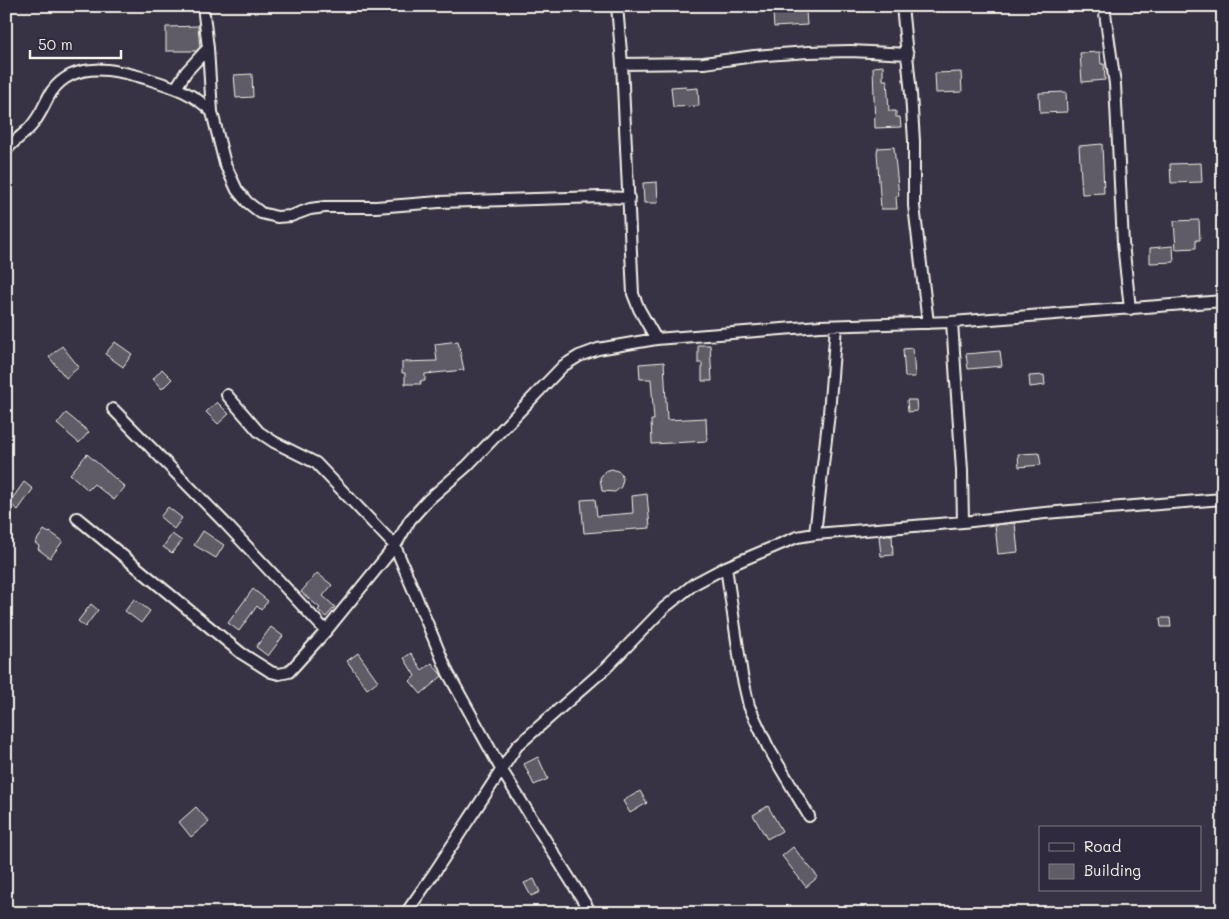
<svg xmlns="http://www.w3.org/2000/svg" width="1229" height="919" viewBox="0 0 1229 919" font-family="Mali,sans-serif">
  <rect width="100%" height="100%" fill="#373244"/>
  <filter id="ink" filterUnits="userSpaceOnUse"><feTurbulence type="fractalNoise" baseFrequency=".02" numOctaves="2"/><feDisplacementMap in="SourceGraphic" scale="10" xChannelSelector="R" yChannelSelector="G"/><feConvolveMatrix kernelMatrix="1 2 1 2 8 2 1 2 1" color-interpolation-filters="sRGB"/></filter>
  <g filter="url(#ink)">
    <path fill="#5f5c67" stroke="#f4f1e8" d="M806 11 807 25 774 27 773 13Z
      M198 26 200 47 196 51H166V27Z
      M1100 52 1101 64H1104L1105 80 1082 82 1080 53Z
      M883 66V80H887L889 111H896V117H900L901 127 875 128 873 67Z
      M961 72 962 92 936 93 935 73Z
      M252 74 253 97 236 98 234 75Z
      M686 86V89L698 88 699 106 673 107 671 87Z
      M1066 92 1067 112 1040 113 1039 93Z
      M1102 144 1104 193 1082 194 1079 146Z
      M894 147 899 196H896L897 209H881L877 152 878 148Z
      M1201 163 1202 182 1171 183 1170 164Z
      M657 182 658 203H644L643 183Z
      M1199 220 1200 240H1196V248L1176 249 1174 221Z
      M1173 246 1174 262 1150 263V248Z
      M458 341 464 370 425 374V381H420L421 384H405V373H402V362L437 361 435 344Z
      M115 342 132 354 123 367 105 354Z
      M698 345H710L712 381H702V363H698Z
      M62 346 79 367 66 378 49 357Z
      M913 348 915 377H905L903 349Z
      M1000 351 1002 366 968 369 966 354Z
      M664 362 667 420 706 418 707 441 652 444 651 420H654L651 379H640L639 364Z
      M162 369 172 379 162 389 153 379Z
      M1044 375 1045 385 1030 387 1029 376Z
      M907 400H916L917 411 908 412Z
      M217 402 229 414 218 424 206 412Z
      M66 413 89 432 79 443 57 424Z
      M1039 453 1041 465 1019 467 1018 454Z
      M87 454 125 487 114 500 94 484 88 490 70 474Z
      M612 469 620 472 623 479 621 487 615 492 602 491 600 478 605 471Z
      M24 482 33 489 18 510 9 503Z
      M647 494 650 528 584 533 581 500 595 499 597 516 633 513 632 496Z
      M168 507 182 518 174 529 160 517Z
      M1015 523 1018 552 998 554 995 525Z
      M44 530 49 533 50 532 63 541 50 558 38 549 39 546 35 543Z
      M203 531 224 545 216 558 194 545Z
      M172 534 182 541 172 553 163 547Z
      M892 535 893 555 881 556 879 536Z
      M317 573 332 585 323 596 335 607 326 617 318 610 320 608 301 592Z
      M253 589 268 601 261 610 257 606 239 631 228 623Z
      M134 599 150 611 141 623 125 611Z
      M91 604 98 610 85 627 78 621Z
      M1160 618H1170L1171 627H1161Z
      M271 627 283 636 268 656 256 647Z
      M358 653 378 681 367 689 347 661Z
      M411 653 422 670 432 663 442 676 421 694 410 681 415 676 404 658Z
      M538 757 548 779 534 785 524 764Z
      M640 791 647 803 630 813 623 801Z
      M768 806 782 831 767 839 753 815Z
      M196 807 209 822 191 837 179 822Z
      M793 847 818 877 806 887 782 856Z
      M534 879 540 892 531 896 524 883Z"/>
    <g fill="none" stroke-linecap="round" stroke-linejoin="round">
      <g stroke="#f4f1e8" stroke-width="14">
        <path id="street" d="M203 6 208 48 212 112 225 164 237 190 247 202 261 213 277 217 291 216 310 209 325 207H376L439 202 601 197 629 198
          M617 6 622 64 633 294 639 309 656 339
          M902 6 911 94 914 141V206L928 323
          M1104 6 1115 84 1123 243 1130 309
          M622 64 704 63 754 56 808 52 851 51 908 54
          M176 88 186 72 208 48
          M6 151C14 139 28 133 35 121 42 112 46 100 52 91 75 59 117 70 148 79 174 87 192 92 212 112
          M952 322 962 470 963 522
          M227 395 259 432 274 442 316 463 395 546 448 673 501 769 591 913
          M113 409 225 523 326 631
          M77 518 241 653 271 672 279 674 289 672 326 631 395 546 410 520 428 500 467 466 563 366 579 356 598 349 656 339 820 326 952 322 1223 301
          M815 534 829 413 836 326
          M726 567 742 675 749 706 768 747 809 816
          M406 913 434 873 517 746 607 667 664 608 694 584 726 567 797 537 815 534 963 522 1045 513 1223 499"/>
      </g>
      <use href="#street" stroke="#2f2a3d" stroke-width="10"/>
    </g>
  </g>
  <rect width="1229" height="919" fill="none" stroke="#2f2a3d" stroke-width="25"/>
  <rect x="12" y="12" width="1204" height="894" fill="none" stroke="#f4f1e8" stroke-width="2" filter="url(#ink)"/>
  <rect x="1039" y="826" width="162" height="65" fill="#2f2a3d" stroke="#7e7a81"/>
  <rect x="1049" y="843" width="25" height="8" fill="#2f2a3d" stroke="#7e7a81"/>
  <text x="1084" y="852" font-size="15" fill="#f4f1e8">Road</text>
  <rect x="1049" y="864" width="25" height="15" fill="#5f5c67" stroke="#7e7a81"/>
  <text x="1084" y="876" font-size="15" fill="#f4f1e8">Building</text>
  <path d="M30 50v8h91v-8" fill="none" stroke="#f4f1e8" stroke-width="2.5"/>
  <text x="38" y="50" font-size="15" fill="#f4f1e8" stroke="#2f2a3d" stroke-width="4" paint-order="stroke">50 m</text>
</svg>
